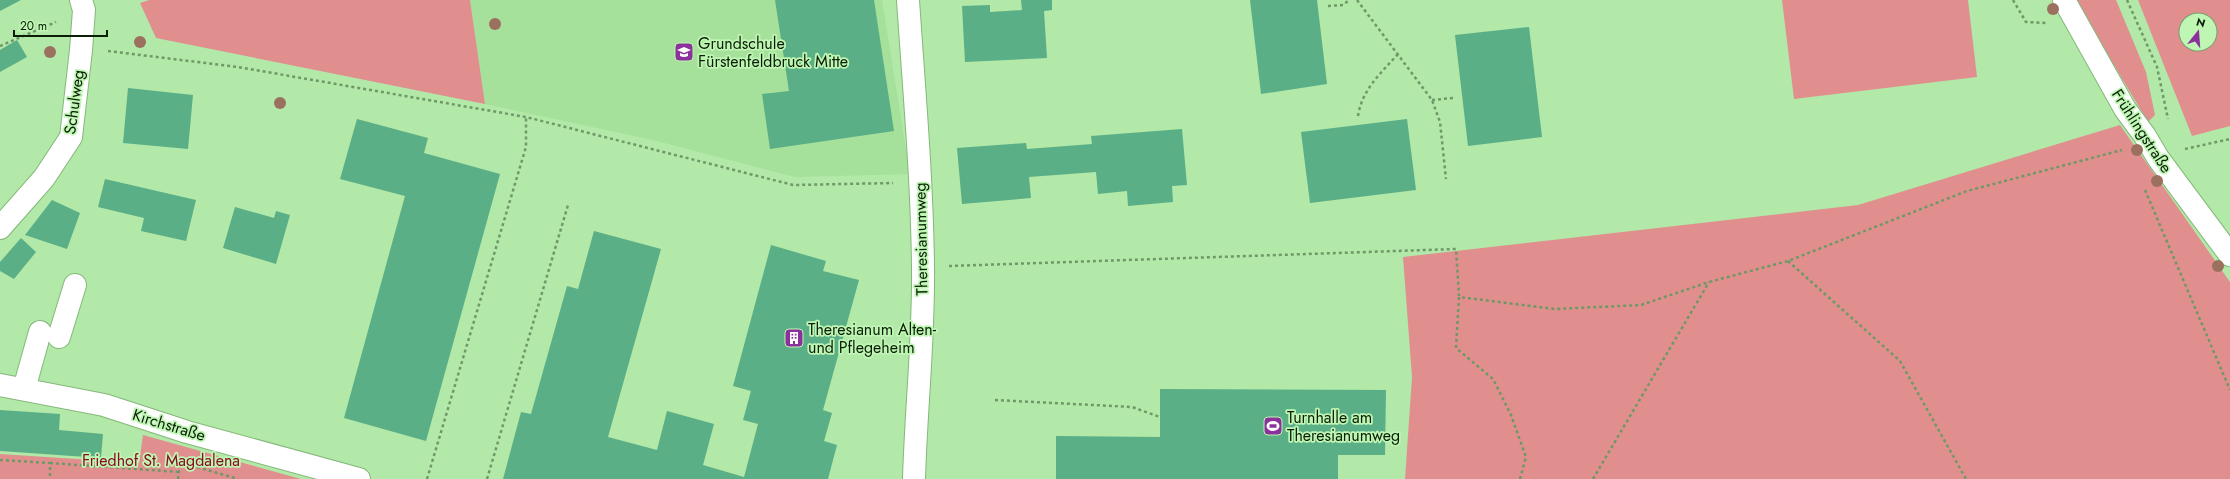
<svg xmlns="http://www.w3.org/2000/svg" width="2230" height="479" viewBox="0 0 2230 479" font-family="Jost,sans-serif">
  <rect width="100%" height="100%" fill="#b2e8a8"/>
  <path fill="#a5e19a" d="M470 0H882L910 174 795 177 653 140 485 104Z"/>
  <path fill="#e18f8e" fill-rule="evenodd" d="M149 0H470L485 104 156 38 140 3Z
    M1782 0H1968L1977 77 1794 99Z
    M2075 0H2116L2146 72 2155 115 2148 122Z
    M2138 0H2230V126L2192 136ZM2186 20H2210V44H2186Z
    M2120 125 2230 282V479H1405L1412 377 1403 257 1858 205Z
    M143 435 301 479H0V454L139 463Z"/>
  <path fill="#5aaf86" d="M0 0H21L0 11Z
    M775 0H874L894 131 770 149 762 94 789 91Z
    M1021 0H1052V10L1044 11 1047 58 965 62 962 6 990 5V12L1022 10Z
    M1250 0H1317L1327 84 1261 94Z
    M1529 27 1542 137 1468 146 1455 35Z
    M17 40 27 57 0 72V50Z
    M128 88 193 95 188 149 123 143Z
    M357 119 428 138 424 153 500 174 426 441 344 418 405 196 340 179Z
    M1407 119 1416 190 1310 203 1301 132Z
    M1182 129 1187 185 1172 186 1173 202 1128 206 1127 191 1098 194 1096 172 1029 177 1031 198 962 204 957 148 1026 143 1027 149 1092 144 1091 136Z
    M105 179 196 200 186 241 141 231 144 218 98 207Z
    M52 200 80 213 67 249 25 235Z
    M235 207 274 218 276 211 290 215 276 264 223 248Z
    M594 231 661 249 608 437 657 450 667 411 714 424 703 465 744 477 758 424 743 420 751 391 733 386 771 245 826 261 823 271 859 280 823 410 832 413 824 441 837 445 828 479H503L521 412 531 414 567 286 578 289Z
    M21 238 36 252 14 279 0 271V262Z
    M1160 389 1386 390 1385 455H1338V479H1056V436L1160 437Z
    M0 410 60 414 59 430 103 434 101 458 0 451Z"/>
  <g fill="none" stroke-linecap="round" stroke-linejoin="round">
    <g stroke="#84b87a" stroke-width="24">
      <path id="minor" d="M908 0C914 89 922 178 923 267 924 338 916 408 914 479
        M2064 0 2125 109 2145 136 2158 158 2230 255
        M0 228 44 178 71 137 81 50 84 10 81 0
        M59 337 75 285
        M0 385 104 405 187 432 359 479
        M24 389 40 332"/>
    </g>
    <path stroke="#6f9868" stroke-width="2.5" stroke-dasharray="3 3" stroke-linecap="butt" d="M1357 0 1432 100 1440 122 1446 179
      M2013 0 2026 22 2046 23
      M2127 0 2157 67 2168 119
      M1328 6 1343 5 1349 0
      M0 46 56 22
      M108 51 238 67 526 117 793 185 893 183
      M1432 100 1453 98
      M1358 116C1362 89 1382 72 1399 53
      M2185 149 2230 139
      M2145 190 2230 390
      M1788 261 1900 361 1966 479
      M949 266 1456 249 1459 296
      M995 400 1132 407 1160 417
      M0 460 50 463V479
      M180 462 238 479
      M50 463 179 472
      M178 479 180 462
      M427 479 526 147V117
      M487 479 568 205
      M1520 479 1526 457 1511 415 1493 379 1456 348 1459 297 1555 309 1641 305 1709 282 1788 261 1967 191 2122 150
      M1593 479 1709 282"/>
    <use href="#minor" stroke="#fff" stroke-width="22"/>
  </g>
  <g fill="#9b705e">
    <circle cx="2053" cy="9" r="6"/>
    <circle cx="495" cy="24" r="6"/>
    <circle cx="140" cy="42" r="6"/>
    <circle cx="50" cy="52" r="6"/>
    <circle cx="280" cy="103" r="6"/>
    <circle cx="2137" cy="150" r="6"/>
    <circle cx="2157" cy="181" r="6"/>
    <circle cx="2218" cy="266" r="6"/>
  </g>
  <defs>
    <g id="school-square" transform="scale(1)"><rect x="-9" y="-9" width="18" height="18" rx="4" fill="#8b319c" stroke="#bff6b4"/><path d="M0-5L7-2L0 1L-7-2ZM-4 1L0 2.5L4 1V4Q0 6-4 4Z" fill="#fff"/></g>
    <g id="building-square" transform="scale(1)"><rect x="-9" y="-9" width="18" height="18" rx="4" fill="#8b319c" stroke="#bff6b4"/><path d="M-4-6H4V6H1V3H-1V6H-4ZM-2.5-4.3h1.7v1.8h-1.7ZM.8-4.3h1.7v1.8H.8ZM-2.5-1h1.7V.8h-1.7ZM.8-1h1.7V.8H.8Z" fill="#fff"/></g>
    <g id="stadium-square" transform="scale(1)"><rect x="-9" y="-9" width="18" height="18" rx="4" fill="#8b319c" stroke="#bff6b4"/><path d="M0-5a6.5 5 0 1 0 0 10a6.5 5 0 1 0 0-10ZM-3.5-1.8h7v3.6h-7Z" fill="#fff"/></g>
  </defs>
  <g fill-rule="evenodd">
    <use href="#school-square" x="684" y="52"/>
    <use href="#building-square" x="794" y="338"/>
    <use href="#stadium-square" x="1273" y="426"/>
  </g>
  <g text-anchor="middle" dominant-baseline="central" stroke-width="3.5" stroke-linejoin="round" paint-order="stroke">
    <g font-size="16" fill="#0a1e06" stroke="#bff6b4" text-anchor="start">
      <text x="698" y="43">Grundschule<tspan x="698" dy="18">Fürstenfeldbruck Mitte</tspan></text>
      <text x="808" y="329">Theresianum Alten-<tspan x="808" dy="18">und Pflegeheim</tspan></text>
      <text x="1287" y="417">Turnhalle am<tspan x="1287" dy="18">Theresianumweg</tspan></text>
    </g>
    <g font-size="16" fill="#0a1e06" stroke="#bff6b4">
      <text transform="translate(74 102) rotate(-82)">Schulweg</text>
      <text transform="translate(2142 131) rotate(57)">Frühlingstraße</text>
      <text transform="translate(921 239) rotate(-91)">Theresianumweg</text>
      <text transform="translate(169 425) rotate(17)">Kirchstraße</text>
    </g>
    <g font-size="16" fill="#890d22" stroke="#bff6b4">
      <text x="161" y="460">Friedhof St. Magdalena</text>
    </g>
  </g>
  <g transform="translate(2198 32) rotate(17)"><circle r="19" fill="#bff6b4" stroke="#77a06e"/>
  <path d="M0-3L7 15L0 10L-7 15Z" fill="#8b319c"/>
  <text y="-6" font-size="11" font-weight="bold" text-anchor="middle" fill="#0a1e06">N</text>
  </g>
  <path d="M14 30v6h93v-6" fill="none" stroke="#0a1e06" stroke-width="2"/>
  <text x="20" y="30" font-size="12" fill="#0a1e06" stroke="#bff6b4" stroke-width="3" paint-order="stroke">20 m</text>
</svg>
